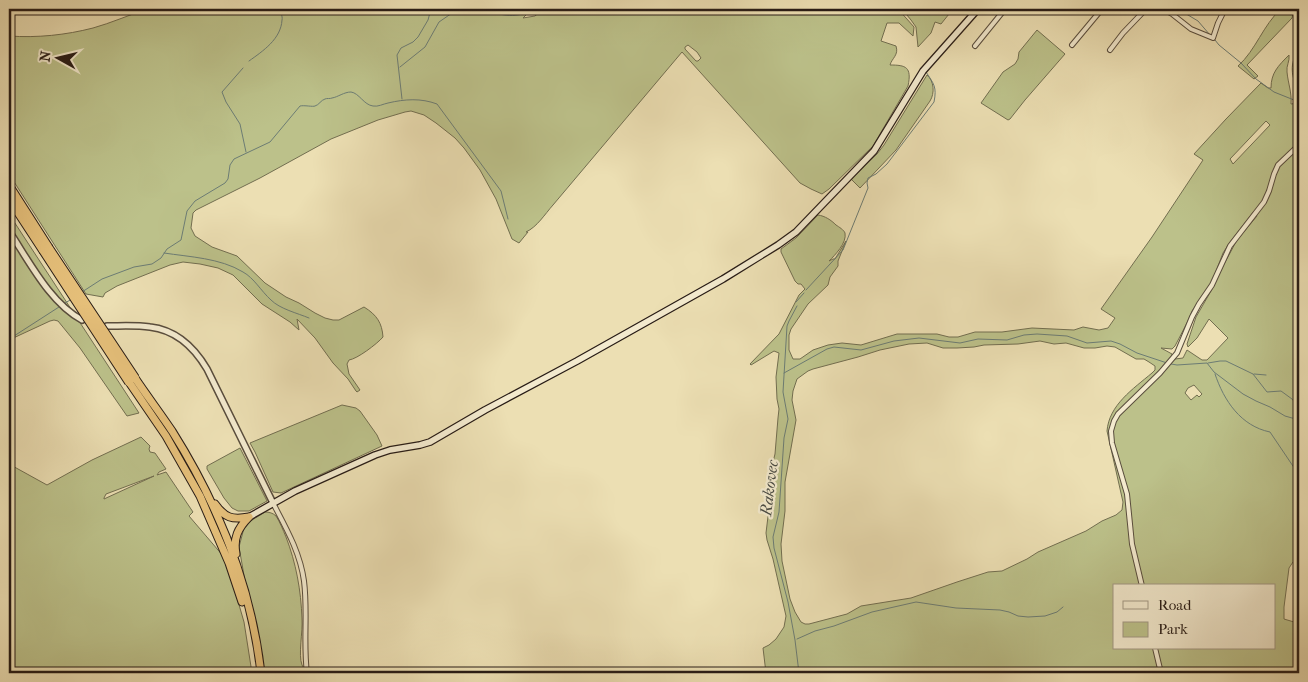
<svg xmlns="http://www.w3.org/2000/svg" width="1308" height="682" viewBox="0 0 1308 682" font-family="'IM FELL French Canon',serif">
  <rect width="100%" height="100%" fill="#ecdfb3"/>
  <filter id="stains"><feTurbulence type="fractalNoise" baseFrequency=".004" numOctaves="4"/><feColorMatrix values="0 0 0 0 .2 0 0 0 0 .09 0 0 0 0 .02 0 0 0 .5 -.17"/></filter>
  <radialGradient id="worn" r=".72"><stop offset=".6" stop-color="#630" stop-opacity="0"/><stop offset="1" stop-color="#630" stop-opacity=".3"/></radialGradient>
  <path fill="#bcc18a" stroke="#726e50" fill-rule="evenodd" d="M147 9H532L523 18 535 16 543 9H898L914 27 913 36 899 23H887L881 41 896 46C899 55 892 58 890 65 906 65 912 67 908 86L873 146 829 189 822 194 811 189 800 183 682 52 553 205C545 214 537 227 526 232H528L519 243 512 239 496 199 480 170 464 148 455 138 436 123 424 115 411 111 405 112 378 120 331 139 260 178 196 210 193 213 191 228 195 236 212 247 237 256 265 283 286 297 299 303 315 313 325 318 333 320H339L364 307C377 315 382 323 383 337 377 344 357 359 349 360L347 364 349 374 360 390 357 392 356 391 348 379 333 363 315 338 297 319 299 330 290 322 262 304 233 275 218 268 200 264 183 262 170 265 117 286 105 293 103 297 86 294 9 174V36C37 38 66 35 93 28 111 23 129 15 147 9ZM688 45 697 52 701 58 698 61H696L685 49V47Z
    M902 9H953L941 24 935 22 931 33 918 47 916 27 911 20Z
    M1281 9H1294L1292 18 1247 65 1258 76 1254 79 1238 66C1256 50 1263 25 1281 9Z
    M1037 30 1065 54 1025 100 1010 119 1008 120 981 103 1003 72 1015 64 1018 59 1019 52Z
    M1299 50V91C1291 77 1289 63 1299 50Z
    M1289 55C1290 61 1286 66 1287 72 1288 83 1292 93 1291 104L1298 103 1299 101V567L1293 562 1289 568 1284 607V619L1294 622H1299V673H766L763 648 769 645 776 639 784 627 786 616 773 559 767 540 766 533 770 500 772 466 775 454 778 418 779 409 777 399 776 377 779 353 774 351 751 365 750 364 779 334 799 295 805 289 801 284H798L795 281 781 252V249L796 238 818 215C825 216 831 220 836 225 839 227 844 230 845 233 847 243 835 255 829 261L833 259H835L846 241 838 261V266L830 277 828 285 808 304 791 329 789 335V350L793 359H800L813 350 828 345 842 343 861 345 897 334H937L949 337H958L975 332H1002L1032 328 1074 330 1083 327 1099 330 1108 328 1115 318 1101 309 1152 237 1203 160 1194 154 1226 119 1261 83 1268 88H1271C1271 73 1278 66 1289 55ZM1266 121 1270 125 1233 164 1230 159ZM1254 211 1257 216 1237 240 1223 266 1211 291 1196 317 1187 344 1188 347 1197 338 1209 319 1228 338 1207 360H1202L1187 350 1183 358 1175 359 1172 357V354L1161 348 1172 349 1175 346 1188 321 1192 311 1210 285 1215 274 1223 253 1230 242ZM1040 341 1054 344 1066 343 1084 348H1095L1107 346 1115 347 1136 359H1144L1149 362 1155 366V370L1152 373C1133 389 1109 405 1107 431L1123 502 1122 510 1116 515 1102 521 1086 531 1038 552 1027 559 1002 571 988 572 957 582 911 598 861 606 847 614 809 624H805L801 622 795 612 790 599 782 561 781 544 785 511V482L796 420 792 400 793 391 797 379 808 371 813 369 858 357 880 350 909 344 927 343 943 348H957L974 347 984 345 1018 344ZM1194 385 1202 394 1199 397 1197 395 1191 400 1185 393 1188 388ZM1114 586H1274V648H1114Z
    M927 75C934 81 935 93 930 101L896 150 860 188 851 179 877 154 884 145Z
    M9 214 139 413 127 416 80 348 58 321 54 320 50 321 9 340Z
    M342 405 356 408 360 411 377 435 382 446 281 493 273 492 255 452 250 443Z
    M141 437 150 446 149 449 150 452 155 453 166 469 159 472 157 475 166 472 193 512 189 516 224 557 233 584 244 622 252 673H9V464L47 485 92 460ZM154 476 104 499V498L106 494Z
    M240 448 267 501 249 511H238L232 508 224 498 207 469V466Z
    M265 512C269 512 273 513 276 516 280 522 283 530 286 537 296 563 301 590 302 619 303 631 298 655 302 665 303 668 307 671 310 673H264L255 619 245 581 239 547 244 528 249 522Z"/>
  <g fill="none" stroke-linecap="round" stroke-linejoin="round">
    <path stroke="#6c7c74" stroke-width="1" d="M485 9C499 16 520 19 533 9
      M1178 9 1198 21 1210 35
      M1215 40 1219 45 1241 63 1256 79 1274 92 1299 102
      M249 61C263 51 281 39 282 20 283 16 280 12 279 9
      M400 67 425 47 439 22 458 9
      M243 68 222 92 226 102 240 124 246 152
      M402 99 397 55 401 48 413 42 418 37 428 20 431 9
      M164 253C190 257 220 258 243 272 254 278 261 291 271 300 280 309 297 313 309 318
      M806 290 843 250 868 188 867 183 868 178 876 174 887 164 934 102C937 87 934 84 926 72
      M82 292 102 279 134 267 152 264 161 258 167 249 181 240 187 211 195 201 225 183 228 179 230 165 234 159 270 142 300 106C304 105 313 107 315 106 319 105 321 100 325 99 327 98 330 99 332 98 338 97 344 92 351 92 359 93 364 105 373 106 378 107 383 104 388 103 405 99 421 98 437 104L501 191 508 219
      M796 302 804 293
      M65 303 72 299
      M797 306 789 321 787 326 783 392 788 419 784 438 779 512 773 537 774 548 788 602 795 640 799 673
      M9 337 14 336 59 307
      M1208 363 1220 361H1226L1253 374 1267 392 1281 391 1292 399 1298 406H1299
      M1171 364 1177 365 1207 363 1214 372 1243 394 1256 401 1270 407 1285 416 1299 420
      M784 373 827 349 834 347 861 350 894 341 919 338 960 343 978 339 1007 340 1024 335 1037 334 1067 336 1087 343 1111 341 1120 344 1137 353 1167 363
      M1215 374C1224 401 1241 426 1270 432L1299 475
      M1254 374 1266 375
      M797 639 815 631 834 626 872 612 916 602 956 608 1000 610 1009 612 1018 616 1028 617 1045 616 1057 612 1063 607"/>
    <g stroke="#594d3d" stroke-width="6">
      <path id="minor" d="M1163 9 1172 14 1191 29 1213 38 1218 23 1225 9
        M1072 45 1102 9
        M975 46 1005 9
        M1110 50 1123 33 1146 9
        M273 503C286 528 300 552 304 581 308 612 303 643 307 673
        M1142 586 1132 544 1127 494 1112 443 1111 431 1114 421 1118 414 1160 373 1177 353 1192 317 1199 304 1212 285 1230 246 1264 202 1269 191 1274 174 1278 165 1299 145
        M1155 648 1161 673"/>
    </g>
    <g stroke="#594d3d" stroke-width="8">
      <path id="tertiary" d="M9 231C29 261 50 303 82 320
        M107 326C121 326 136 325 150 327 176 330 194 347 207 369L273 503"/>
    </g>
    <g stroke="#281c16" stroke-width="8">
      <path id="secondary" d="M249 517 295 491 375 455 390 450 420 445 430 442 485 410 577 361 723 279 778 245 796 232 874 151 923 71 978 9"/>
    </g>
    <g stroke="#281c16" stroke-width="9">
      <path id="trunk" d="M135 378C147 396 160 413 172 431 218 504 251 587 261 673
        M129 382 166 436 200 496 229 563 242 602
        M215 504C225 518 232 520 249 517
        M236 554C233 538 238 528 249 517"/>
    </g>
    <g stroke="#281c16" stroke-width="10">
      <path id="motorway" d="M9 186 48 247
        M9 198 43 250"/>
    </g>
    <use href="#minor" stroke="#f3eace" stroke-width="4"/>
    <use href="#tertiary" stroke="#f3eace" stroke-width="5"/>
    <use href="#secondary" stroke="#f3eace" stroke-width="5.5"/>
    <use href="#trunk" stroke="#e6c07a" stroke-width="7"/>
    <use href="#motorway" stroke="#e6c07a" stroke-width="8"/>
    <g stroke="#281c16" stroke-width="10" stroke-linecap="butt">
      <path id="motorway-bridge" d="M48 247 135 378
        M43 250 129 382"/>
    </g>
    <use href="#motorway-bridge" stroke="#e6c07a" stroke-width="8"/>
  </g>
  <g text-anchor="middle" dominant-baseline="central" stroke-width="4.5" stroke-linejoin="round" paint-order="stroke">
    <g font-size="16" font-style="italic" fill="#4a4c45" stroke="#f3eace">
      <text transform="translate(769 488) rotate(-83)">Rakovec</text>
    </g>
  </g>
  <rect width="1308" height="682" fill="none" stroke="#ecdfb3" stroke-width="30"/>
  <rect x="10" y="10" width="1288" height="662" fill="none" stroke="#281c16" stroke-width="2.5"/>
  <rect x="15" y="15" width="1278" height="652" fill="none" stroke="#281c16"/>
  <rect x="1113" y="584" width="162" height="65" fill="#f3eace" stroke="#a29884"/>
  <rect x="1123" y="601" width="25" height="8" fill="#f3eace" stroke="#a29884"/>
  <text x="1158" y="610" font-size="15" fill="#281c16">Road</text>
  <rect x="1123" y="622" width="25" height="15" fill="#bcc18a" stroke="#a29884"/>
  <text x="1158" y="634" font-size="15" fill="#281c16">Park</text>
  <g transform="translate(58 58) rotate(278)" stroke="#f3eace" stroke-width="4" paint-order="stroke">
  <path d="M0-4L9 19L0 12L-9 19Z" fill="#281c16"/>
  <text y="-8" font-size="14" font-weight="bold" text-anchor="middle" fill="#281c16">N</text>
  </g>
  <rect width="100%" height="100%" filter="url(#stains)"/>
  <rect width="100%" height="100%" fill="url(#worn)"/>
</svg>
